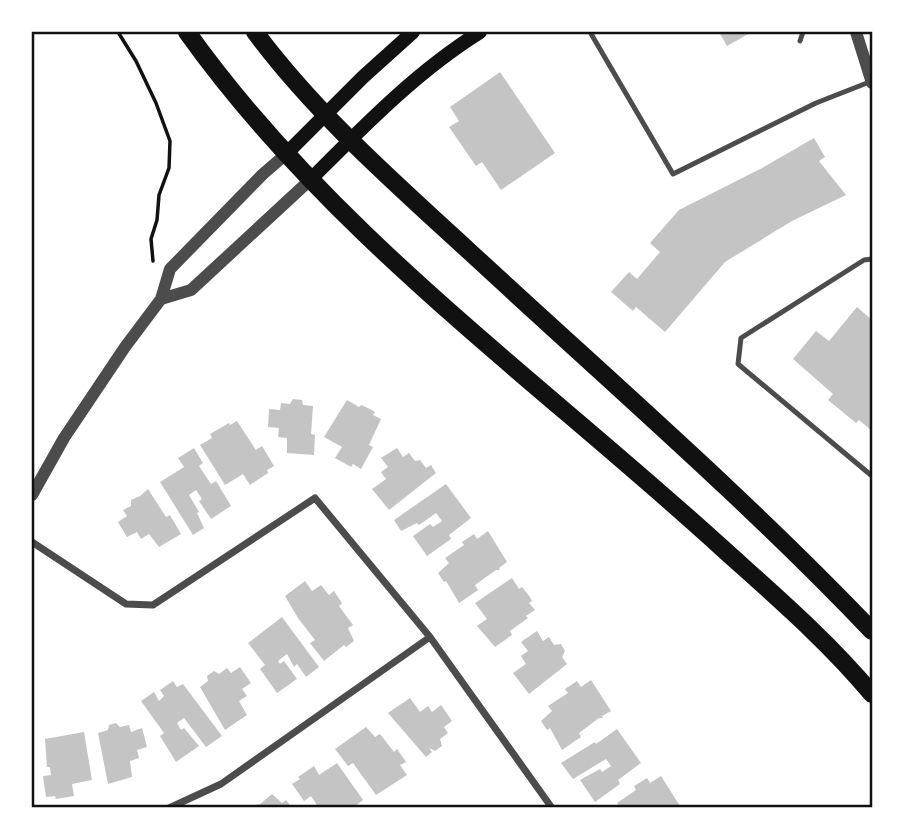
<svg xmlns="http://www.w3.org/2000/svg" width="904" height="839" viewBox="0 0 904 839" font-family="'Open Sans',sans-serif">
  <rect width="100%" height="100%" fill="#fff"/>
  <path fill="#c4c4c4" d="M719 32H752L727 46Z
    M500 72 555 153 501 190 482 162 476 166 449 127 459 121 450 107Z
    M814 138 825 157 819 161 846 195 792 221 725 262 665 332 636 307 633 311 611 292 629 272 637 279 660 252 650 243 679 210 762 168Z
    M857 307 872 320V431L859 420 856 423 828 400 833 394 793 359 816 331 829 341Z
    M293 399 302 400 303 405 313 406 311 434 315 435 314 455 287 453V438L278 437 279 428 268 427 269 409 280 410 281 403 290 404Z
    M347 400 359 407 361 405 370 409 375 412 373 415 381 419 369 445 373 447 361 469 353 464 351 467 335 458 342 447 324 437Z
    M237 421 256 450 262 446 274 466 267 470 268 473 250 485 243 474 225 485 200 445 212 438 210 434 229 423 230 425Z
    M194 448 203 463 199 466 211 484 216 481 231 506 211 519 199 501 202 499 196 490 189 495 199 512 197 513 204 528 193 535 160 482 184 467 178 458Z
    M397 448 403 457 409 453 415 461 420 460 426 468 431 465 436 473 389 510 372 489 386 479 381 472 388 467 381 458Z
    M446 484 471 518 449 535 451 539 427 556 413 536 430 524 433 527 442 521 436 513 419 525 417 523 401 531 394 520Z
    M148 489 166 517 170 515 181 534 159 547 149 534 141 539 137 532 127 537 118 522 127 516 123 510 131 506V500L140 496Z
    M488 531 507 562 499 568 500 570H496L475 585 478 590 459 603 446 581 444 582 438 573 449 563 445 558 464 545 462 542 474 534 477 539Z
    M512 578 519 589 522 587 530 597 532 601 529 603 535 610 526 616 528 618 510 631 512 635 495 647 477 626 487 619 475 603Z
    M305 581 312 591 321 585 329 595 334 591 342 603 339 606 353 625 348 628 354 641 346 647 344 645 324 661 310 643 315 640 298 618 285 596Z
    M282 617 319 667 306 677 297 664 294 667 287 654 278 661 280 664 284 661 297 679 277 693 260 669 265 665 248 643Z
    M537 631 543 641 549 637 554 645 561 644 565 651 562 657 567 664 529 694 513 673 526 664 521 656 528 651 521 642Z
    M240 667 251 683 242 689 247 696 239 701 247 715 225 730 200 687 208 681 207 676 214 671 219 674 227 668 231 673Z
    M591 680 611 711 602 716 603 718H599L579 733 581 737 562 750 550 728 547 730 541 721 552 711 548 706 568 693 565 689 577 681 581 687Z
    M173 681 177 687 183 684 222 736 206 747 184 718 177 723 181 730 184 728 199 746 176 762 160 736 164 733 141 701 154 692 159 701 164 696 160 690Z
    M410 698 420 712 428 706 432 712 441 705 452 721 444 727 448 733 440 739 442 746 435 751 429 748 432 752 426 757 388 713Z
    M116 723 120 727 129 725 131 732 142 728 147 747 137 750 139 758 130 761 132 777 108 784 98 733 108 730 109 725Z
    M366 727 375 737 380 734 394 752 397 749 406 762 400 765 407 775 376 795 353 763 348 766 335 749Z
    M617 729 641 763 618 780 620 784 595 802 580 780 600 769 602 772 611 766 606 759 573 779 561 763 595 742 596 744Z
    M84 732 92 780 72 784 74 796 56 799 55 796 46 797 43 776 51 775 50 767H47L45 739Z
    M337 763 363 800 353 808H319L311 796 304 801 292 784 300 779 298 777 314 766 319 775Z
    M661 776 680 806 620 808 617 803 636 790 634 786 647 778 650 783Z
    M272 794 282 803 286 800 292 808H252L258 804 259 805Z"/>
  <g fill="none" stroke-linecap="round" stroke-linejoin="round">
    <path stroke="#111" stroke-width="3.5" d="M118 32 136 61 156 103 170 141 169 168 159 195 157 220 151 239 153 261"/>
    <path stroke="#4c4c4c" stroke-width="5" d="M590 32 673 174 816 103 872 81
      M800 41 803 32
      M872 259 864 260 741 338 738 364 872 476"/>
    <path stroke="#4c4c4c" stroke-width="7" d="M32 542 126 604 153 605 315 498 430 637 552 808
      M169 808 221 784 430 637"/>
    <path stroke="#4c4c4c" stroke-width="12" d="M856 32 872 83
      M161 299 191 290 310 180
      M32 495 64 438 125 347 161 299 170 269 263 174 285 155"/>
    <path stroke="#111" stroke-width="14" d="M285 155 363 77 413 32
      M310 180C363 127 416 72 480 32"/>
    <path stroke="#111" stroke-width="18" d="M187 32C331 234 539 381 721 547 773 594 827 640 872 694
      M255 32C316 114 395 183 470 252 605 377 745 498 872 631"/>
  </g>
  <rect width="904" height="839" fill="none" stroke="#ffffff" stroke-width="66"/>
  <rect x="33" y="33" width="838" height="773" fill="none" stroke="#111" stroke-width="2.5"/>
</svg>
